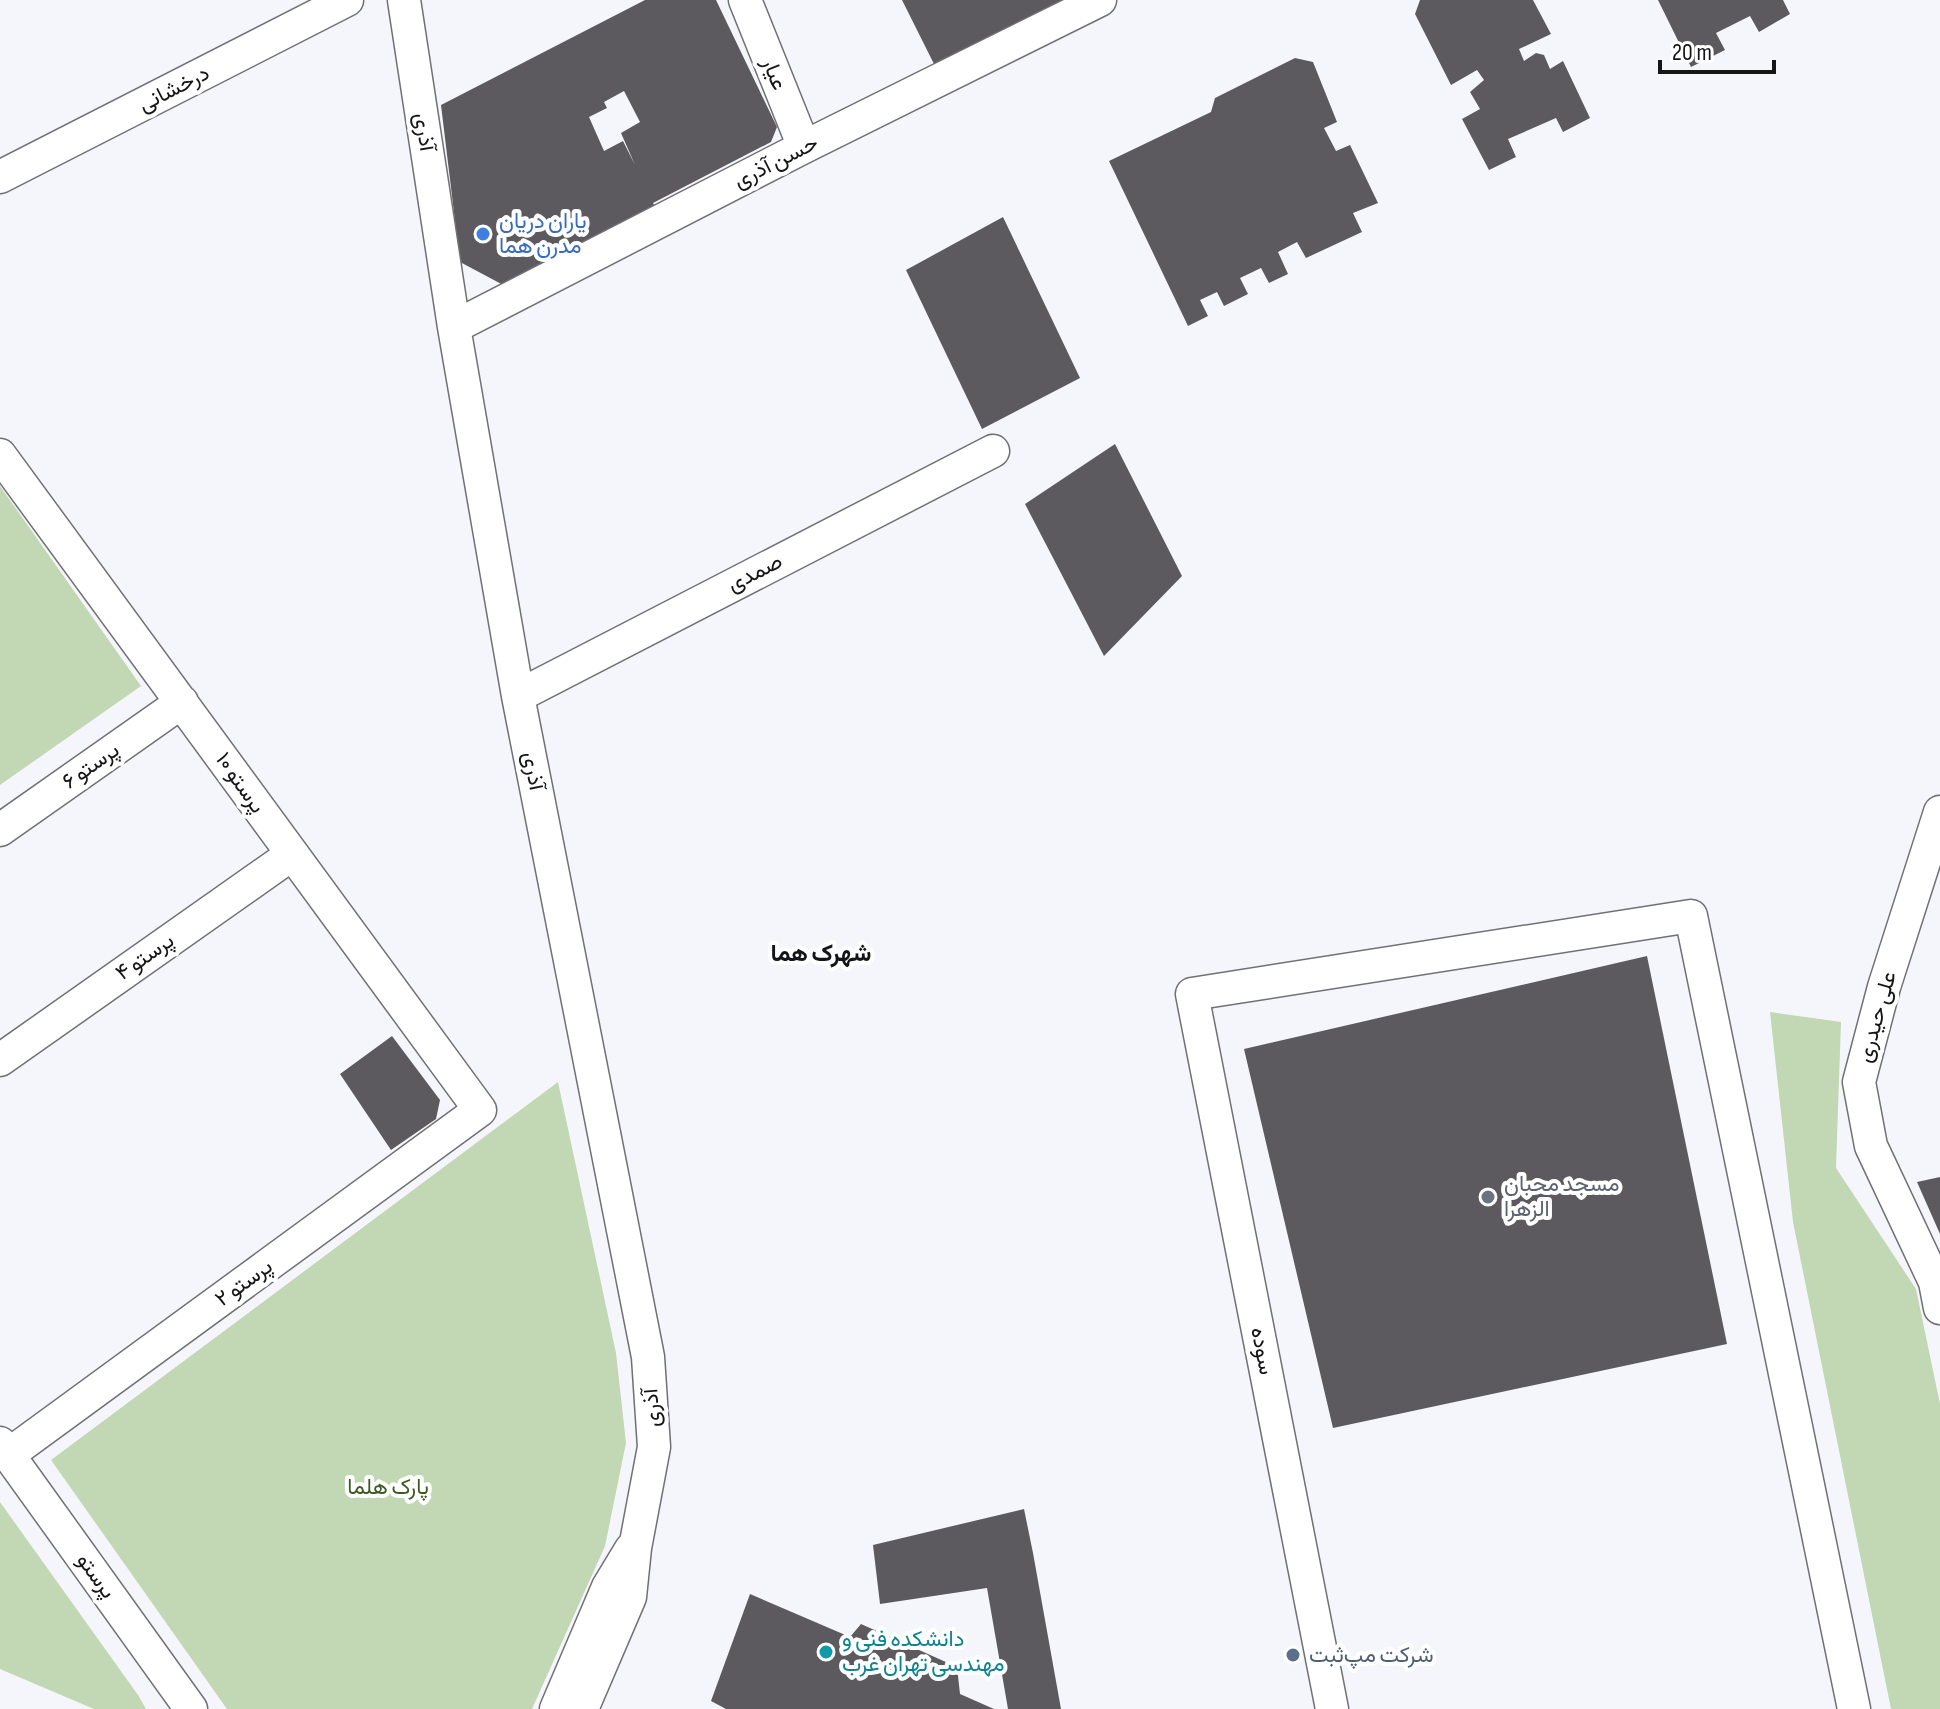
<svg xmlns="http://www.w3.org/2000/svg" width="1940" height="1709" viewBox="0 0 1940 1709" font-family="'Sofia Sans Condensed',Vazirmatn,sans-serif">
  <rect width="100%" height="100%" fill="#f5f6fb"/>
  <path fill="#c2d7b3" d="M0 486 141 686 0 785Z
    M1770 1012 1841 1022 1836 1168 1916 1289 1940 1404V1709H1891L1793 1222Z
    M558 1082 616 1353 626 1443 605 1546 532 1709H227L51 1460Z
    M0 1502 138 1695 146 1709H94L0 1669Z"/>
  <path fill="#5c5a5e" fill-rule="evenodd" d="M645 0H716L777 127 771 142 653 203 657 210 507 287 460 262 441 105ZM624 91 640 122 621 133 635 165 623 141 604 151 589 117 607 108 604 102Z
    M902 0H1072L936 68Z
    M1420 0H1533L1551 34 1519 49 1524 61 1536 53 1544 55 1550 69 1563 61 1590 118 1563 132 1556 118 1508 139 1516 157 1489 170 1462 119 1480 109 1470 92 1484 80 1477 70 1451 85 1415 14Z
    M1658 0H1783L1790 14 1759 32 1750 16 1716 33 1725 50 1691 67Z
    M1295 58 1313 62 1337 122 1324 128 1336 151 1350 145 1378 203 1353 213 1362 232 1306 258 1297 242 1278 252 1288 274 1269 283 1261 268 1240 278 1248 294 1224 306 1217 292 1200 300 1208 316 1188 326 1109 161 1211 112 1215 98Z
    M1003 217 1080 378 982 429 906 270Z
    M1115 444 1182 576 1104 656 1025 504Z
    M1647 956 1727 1344 1333 1428 1244 1049Z
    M392 1036 440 1100 436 1119 391 1150 340 1074Z
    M1940 1177V1234L1917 1182Z
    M1024 1509 1033 1553 1061 1709H1008L987 1588 880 1604 873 1545Z
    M750 1594 850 1637 861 1624 957 1667 960 1694 994 1709H726L711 1701Z"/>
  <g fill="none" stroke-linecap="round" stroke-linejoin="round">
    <g stroke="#707075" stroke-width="35">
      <path id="minor" d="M404 0 454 327 518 696 648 1357 654 1447 635 1548 630 1597 582 1709
        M745 0 804 147
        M0 177 347 0
        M454 327 804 147 1100 0
        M0 455 480 1110 8 1455
        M518 696 993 451
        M1940 812 1884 987 1859 1082 1871 1146 1935 1282 1940 1308
        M0 830 182 702
        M0 1060 291 855
        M0 1443 191 1709
        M556 1709 608 1587 631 1549
        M1332 1709 1192 994 1691 916 1854 1709"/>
    </g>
    <use href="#minor" stroke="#fff" stroke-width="32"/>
  </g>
  <circle fill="#3f7fe0" stroke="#fff" stroke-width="3" cx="483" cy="234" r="8"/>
  <circle fill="#6b7280" stroke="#fff" stroke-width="3" cx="1488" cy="1197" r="8"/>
  <circle fill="#0f9aa8" stroke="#fff" stroke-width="3" cx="826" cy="1652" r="8"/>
  <circle fill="#5c6f8a" stroke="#fff" stroke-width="3" cx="1293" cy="1655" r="8"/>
  <g text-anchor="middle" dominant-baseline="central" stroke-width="8" stroke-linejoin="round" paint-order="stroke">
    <g font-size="22" fill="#141517" stroke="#fff">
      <text transform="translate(774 74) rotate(68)">عیار</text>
      <text transform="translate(174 89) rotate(-27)">درخشانی</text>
      <text transform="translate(424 132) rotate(81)">آذری</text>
      <text transform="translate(776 162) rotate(-27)">حسن آذری</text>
      <text transform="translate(755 573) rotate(-27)">صمدی</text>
      <text transform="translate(91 766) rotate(-35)">پرستو ۶</text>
      <text transform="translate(533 771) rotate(79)">آذری</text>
      <text transform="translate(240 783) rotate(55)">پرستو ۱۰</text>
      <text transform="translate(145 957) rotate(-35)">پرستو ۴</text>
      <text transform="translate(1877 1017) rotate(-74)">علی حیدری</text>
      <text transform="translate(244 1283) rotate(-36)">پرستو ۲</text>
      <text transform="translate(1262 1351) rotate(79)">سوده</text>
      <text transform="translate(652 1408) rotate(-94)">آذری</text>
      <text transform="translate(96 1576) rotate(54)">پرستو</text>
    </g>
    <g font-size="22" fill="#366cbe" stroke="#fff" text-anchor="start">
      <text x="499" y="221">یاران دریان<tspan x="499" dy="25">مدرن هما</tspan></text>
    </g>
    <g font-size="22" fill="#5b616d" stroke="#fff" text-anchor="start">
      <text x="1504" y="1184">مسجد محبان<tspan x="1504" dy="25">الزهرا</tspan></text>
    </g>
    <g font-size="22" fill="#3d5b21" stroke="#fff">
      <text x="388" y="1487">پارک هلما</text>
    </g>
    <g font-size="22" fill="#0d838f" stroke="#fff" text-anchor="start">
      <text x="842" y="1639">دانشکده فنی و<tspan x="842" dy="25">مهندسی تهران غرب</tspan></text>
    </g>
    <g font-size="22" fill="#4e5e75" stroke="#fff" text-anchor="start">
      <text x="1309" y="1655">شرکت مپ‌ثبت</text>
    </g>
    <g font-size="24" font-weight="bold" fill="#141517" stroke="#fff">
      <text x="821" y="953">شهرک هما</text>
    </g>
  </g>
  <path d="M1660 60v12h114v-12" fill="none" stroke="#141517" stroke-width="4"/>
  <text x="1672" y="60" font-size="24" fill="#141517" stroke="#ffffff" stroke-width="6" paint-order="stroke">20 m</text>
</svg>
